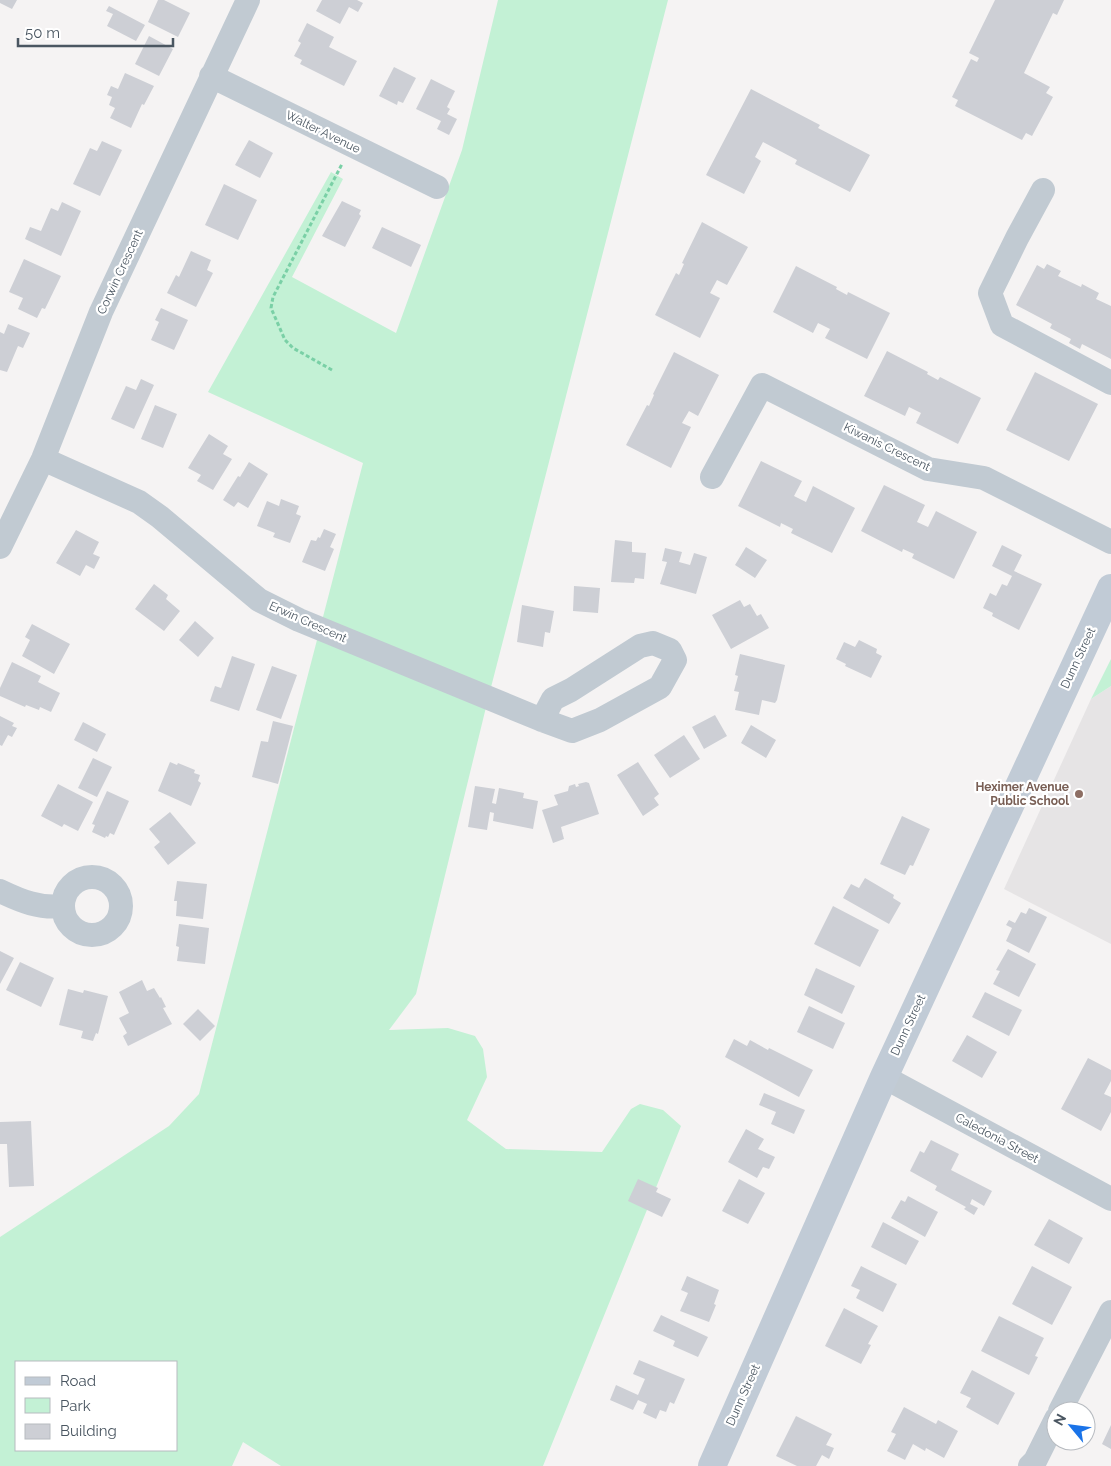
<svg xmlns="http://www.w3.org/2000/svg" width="1111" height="1466" viewBox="0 0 1111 1466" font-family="Raleway,sans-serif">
  <rect width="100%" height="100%" fill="#f5f3f3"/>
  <path fill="#e6e4e5" d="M1111 686V944L1004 889 1091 699Z"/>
  <path fill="#c3f1d5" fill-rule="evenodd" d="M498 0H668L489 695 416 994 389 1030 448 1028 475 1036 483 1049 487 1077 467 1120 506 1149 602 1152 631 1109 640 1104 663 1110 681 1126 543 1466H281L243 1442 232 1466H0V1237L169 1126 199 1094 363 463 208 392 331 172 343 179 292 277 396 333 462 150ZM16 1362H176V1450H16Z
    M1111 659V686L1091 699Z"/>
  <path fill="#cdcfd5" d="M0 0H17L12 9 0 3Z
    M158 0H164L190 13 178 37 148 22Z
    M322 0H357L363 3 358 12 349 7 340 24 316 11Z
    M995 0H1064L1057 15 1053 13 1024 73 1050 87 1046 93 1053 97 1032 136 1026 133 1022 140 955 106 958 100 952 97 971 59 977 62 979 58 969 53Z
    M109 6 145 25 136 41 107 26 113 14 106 11Z
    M307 23 334 37 329 47 357 61 344 86 300 64 302 60 294 56 301 43 298 41Z
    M149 36 173 49 159 76 135 64Z
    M394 67 416 78 403 103 398 101 397 105 379 96Z
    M125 73 154 86 144 105 142 104 131 128 110 118 115 108 109 105 112 97 107 95 111 86 118 89Z
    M431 79 455 91 447 107 450 109 447 114 457 119 449 135 437 129 441 121 416 109Z
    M751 89 820 125 818 128 870 155 850 192 795 164 797 160 763 142 755 157 761 161 744 194 706 175Z
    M249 140 273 153 260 178 235 165Z
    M102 141 122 150 100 196 73 184 90 148 97 151Z
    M224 184 257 200 238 240 205 225Z
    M342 201 361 210 359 214 361 216 345 247 322 236Z
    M62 202 81 211 61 256 25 239 30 227 41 231 51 208 58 211Z
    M702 222 748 247 727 285 717 280 710 293 720 298 700 338 655 315 676 273 679 275 684 264 682 263Z
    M382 227 421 245 411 267 372 248Z
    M191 251 211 260 207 270 213 273 196 307 167 293 176 275 179 277Z
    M24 259 61 276 45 309 42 308 37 318 18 309 23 298 9 292Z
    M1047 264 1061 271 1058 276 1081 287 1082 284 1099 293 1096 299 1111 306V359L1082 344 1080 349 1069 343 1071 339 1050 328 1052 324 1016 305 1037 265 1044 269Z
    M796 266 837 287 836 289 847 295 848 292 890 313 867 359 825 338 830 329 818 323 813 333 773 312Z
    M161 308 188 320 174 350 151 340 159 322 155 320Z
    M8 324 30 333 23 348 18 346 7 372 0 370V332L4 334Z
    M887 351 928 372 927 374 938 380 940 377 981 398 958 444 916 423 921 413 909 407 905 416 864 396Z
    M674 352 719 375 698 416 689 411 682 423 691 427 671 468 626 445 647 405 649 406 654 395 653 394Z
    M1035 372 1098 404 1069 461 1006 430Z
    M141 379 154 385 134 429 111 419 126 386 136 390Z
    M155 405 177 414 163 448 141 439Z
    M209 434 228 446 223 454 232 459 213 490 197 481 201 475 188 468Z
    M761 461 802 481 794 496 806 502 813 486 855 508 832 553 791 533 793 529 781 523 780 527 738 506Z
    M249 462 268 474 248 508 238 502 234 507 223 500 238 476 240 477Z
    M884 485 925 505 917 522 928 527 936 511 977 532 954 579 912 558 914 554 903 549 902 552 861 531Z
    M281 499 299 506 296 514 301 516 290 543 273 537 275 533 257 526 267 501 279 506Z
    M324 529 336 534 330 547 334 549 325 571 302 562 311 540 316 541 318 537 320 538Z
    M76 530 99 542 93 554 100 557 94 569 86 565 80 576 56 563Z
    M615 540 632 542V552L646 553 644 579 635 578 634 583 611 582Z
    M1002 545 1022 555 1014 571 1042 584 1019 630 992 616 993 613 983 608 990 593 996 596 1002 584 1007 586 1012 576 992 566Z
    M746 547 767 560 755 578 735 565Z
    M665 548 682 552 679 562 690 565 694 553 707 557 696 594 660 584 667 562 662 561Z
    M154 584 168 595 166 599 180 611 164 631 135 609Z
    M574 586 600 588 598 613 573 611Z
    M740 600 744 607 750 604 757 616 761 614 769 628 731 649 712 615Z
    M522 605 554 611 550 633 545 632 543 647 517 642Z
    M195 621 214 638 198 657 179 640Z
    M32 624 70 644 54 674 22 656 30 640 25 637Z
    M859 640 877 649 876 653 882 656 871 678 845 666 846 664 836 659 844 642 855 647Z
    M740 654 785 665 777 700 775 703 762 700 759 715 735 710 739 692 734 691 738 676 735 675Z
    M232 656 255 664 239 711 210 701 215 686 221 688Z
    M12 662 41 676 38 682 60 693 51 712 40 707 39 710 26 705 25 707 0 696V688Z
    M272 666 297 675 281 719 256 710Z
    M715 715 727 736 704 749 692 727Z
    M0 716 14 723 12 726 17 728 12 737 8 735 2 746 0 745Z
    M273 721 293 726 278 784 252 777 261 741 268 742Z
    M83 722 106 734 97 752 74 740Z
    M751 725 776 740 766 758 741 743Z
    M684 735 700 759 670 778 654 755Z
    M93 758 112 767 97 797 78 788Z
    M170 762 177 765 178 763 195 770 194 773 200 775 198 781 201 783 191 806 158 791Z
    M638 762 659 794 654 798 659 805 643 816 617 775Z
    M586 782 589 783 599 814 561 827 564 839 553 843 542 810 558 805 554 795 568 791 569 786 575 784 576 787 579 786 578 784Z
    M58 784 93 802 78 831 64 824 62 827 41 816Z
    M475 786 495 789 492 803 496 804 499 788 524 793 523 798 538 801 533 829 493 821 494 813 490 812 487 830 468 827Z
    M107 791 129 801 114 835 110 833 108 837 106 836 105 838 92 832 95 825 92 824Z
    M170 812 196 843 168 865 154 847 160 842 149 829Z
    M902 816 930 829 913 866 910 865 905 875 880 864Z
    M865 878 894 895 893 898 901 903 889 924 843 898 851 884 859 888Z
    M177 881 207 884 203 919 176 916 177 901H174Z
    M833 906 879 930 860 967 814 944Z
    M1029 908 1047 917 1029 953 1006 941 1012 928 1006 925 1009 920 1015 923 1021 912 1026 914Z
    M179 924 209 928 205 964 177 961 179 947 176 946Z
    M1008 949 1036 964 1019 997 993 984 1000 971 996 970Z
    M0 951 14 958 0 984Z
    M20 962 54 978 41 1007 6 990Z
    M816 968 855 986 842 1014 804 995Z
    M142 980 147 991 154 988 160 998 161 997 166 1007 163 1008 172 1024 128 1046 123 1036 127 1033 119 1018 129 1013 119 992Z
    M68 989 83 993 84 990 108 996 98 1034 96 1033 93 1041 81 1038 83 1031 59 1025Z
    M985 992 1022 1010 1009 1036 972 1017Z
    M809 1006 845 1023 833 1049 797 1032Z
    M198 1009 215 1026 200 1041 183 1024Z
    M967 1035 997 1052 982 1078 952 1061Z
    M734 1039 747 1046 750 1040 768 1050 769 1048 813 1070 799 1097 725 1057Z
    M1088 1058 1111 1070V1081L1104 1094 1111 1097V1112L1101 1131 1061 1109Z
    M764 1093 805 1110 794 1134 771 1124 776 1112 759 1105Z
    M31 1121 34 1186 9 1187 7 1144H0V1122Z
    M746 1129 764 1139 758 1149 775 1157 769 1169 763 1167 757 1178 728 1162Z
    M931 1140 959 1154 951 1170 992 1191 984 1206 972 1199 970 1204 978 1208 974 1215 964 1209 966 1207 935 1190 937 1186 910 1171 920 1151 924 1153Z
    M638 1179 658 1188 656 1192 671 1199 662 1217 628 1201Z
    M739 1179 765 1193 748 1224 722 1211Z
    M908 1196 938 1212 925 1237 891 1218 901 1200 905 1202Z
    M1049 1219 1083 1238 1069 1264 1034 1245Z
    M883 1222 919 1241 906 1265 871 1247Z
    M861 1266 897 1284 883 1312 856 1298 860 1290 851 1286Z
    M1032 1266 1072 1287 1052 1325 1012 1304Z
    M687 1276 719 1290 714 1304 716 1305 709 1322 680 1311 688 1293 681 1290Z
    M844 1308 878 1326 868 1344 871 1345 861 1364 825 1346Z
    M661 1315 708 1337 698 1357 673 1346 675 1341 653 1331Z
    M999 1316 1044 1338 1035 1356 1038 1357 1029 1375 981 1351Z
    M639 1360 685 1379 674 1404 670 1402 666 1412 660 1410 656 1419 643 1413 647 1404 638 1400 633 1410 610 1400 616 1385 638 1395 645 1379 633 1374Z
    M972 1370 1015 1393 998 1425 966 1407 971 1398 960 1393Z
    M904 1407 936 1424 938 1420 958 1431 944 1458 926 1448 925 1451 913 1444 905 1460 887 1451 896 1434 891 1432Z
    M796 1416 832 1434 826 1445 834 1448 829 1459 822 1455 816 1466H797L776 1456Z
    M1111 1425V1449L1102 1444Z"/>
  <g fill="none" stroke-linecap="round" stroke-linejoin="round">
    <path stroke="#7ad0a6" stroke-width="3" stroke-dasharray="4 2.5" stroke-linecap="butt" d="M332 370 293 348 285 340 271 308 273 297 342 164"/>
    <path stroke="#c1cad2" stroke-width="24" d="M211 76 437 187
      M1043 190 1017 238 990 293 1002 325 1111 383
      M43 459 139 502 160 517 259 600 299 620 542 720 572 731 600 720 660 687 675 660 670 650 653 643 640 646 571 690 553 699 542 720
      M712 477 762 385 928 469 984 478 1111 542
      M0 547 43 459 101 312 248 0
      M63 906a29 29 0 1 1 58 0a29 29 0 1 1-58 0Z
      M0 891C21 901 40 909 63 906
      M884 1077 1111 1199
      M1060 1411 1111 1312
      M1030 1466 1035 1461 1056 1419"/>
    <path stroke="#c1cbd6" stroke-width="28" d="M712 1466 884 1077 1111 588"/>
  </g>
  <circle fill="#8d6e63" stroke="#fff" stroke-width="2" cx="1079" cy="794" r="5"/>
  <g text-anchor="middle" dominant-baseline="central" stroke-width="4.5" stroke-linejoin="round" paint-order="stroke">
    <g font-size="12" fill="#4a5661" stroke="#fff">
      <text transform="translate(323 132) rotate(26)">Walter Avenue</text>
      <text transform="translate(120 272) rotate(-65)">Corwin Crescent</text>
      <text transform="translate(887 447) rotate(26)">Kiwanis Crescent</text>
      <text transform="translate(308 622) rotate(24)">Erwin Crescent</text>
      <text transform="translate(1078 658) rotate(-65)">Dunn Street</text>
      <text transform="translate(908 1025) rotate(-65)">Dunn Street</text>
      <text transform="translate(997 1138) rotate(28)">Caledonia Street</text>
      <text transform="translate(743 1395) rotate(-66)">Dunn Street</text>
    </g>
    <g font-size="12" font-weight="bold" fill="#785e54" stroke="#fff" text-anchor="end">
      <text x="1069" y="787">Heximer Avenue<tspan x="1069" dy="14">Public School</tspan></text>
    </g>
  </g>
  <rect x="15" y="1361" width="162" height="90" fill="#ffffff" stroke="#b7bbc0"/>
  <rect x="25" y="1377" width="25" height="8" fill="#c1cbd6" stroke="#b7bbc0"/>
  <text x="60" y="1386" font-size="15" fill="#4a5661">Road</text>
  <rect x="25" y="1398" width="25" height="15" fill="#c3f1d5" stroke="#b7bbc0"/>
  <text x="60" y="1411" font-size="15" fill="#4a5661">Park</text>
  <rect x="25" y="1424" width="25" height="15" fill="#cdcfd5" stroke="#b7bbc0"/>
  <text x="60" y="1436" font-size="15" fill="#4a5661">Building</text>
  <g transform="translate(1071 1426) rotate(299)"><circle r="24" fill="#ffffff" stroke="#b7bbc0"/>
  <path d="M0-4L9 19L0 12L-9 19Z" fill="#1a73e8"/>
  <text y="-8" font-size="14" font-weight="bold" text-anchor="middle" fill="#4a5661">N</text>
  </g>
  <path d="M18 38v8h155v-8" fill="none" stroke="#4a5661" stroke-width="2.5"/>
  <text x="25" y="38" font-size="15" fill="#4a5661" stroke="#ffffff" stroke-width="4" paint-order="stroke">50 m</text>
</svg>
